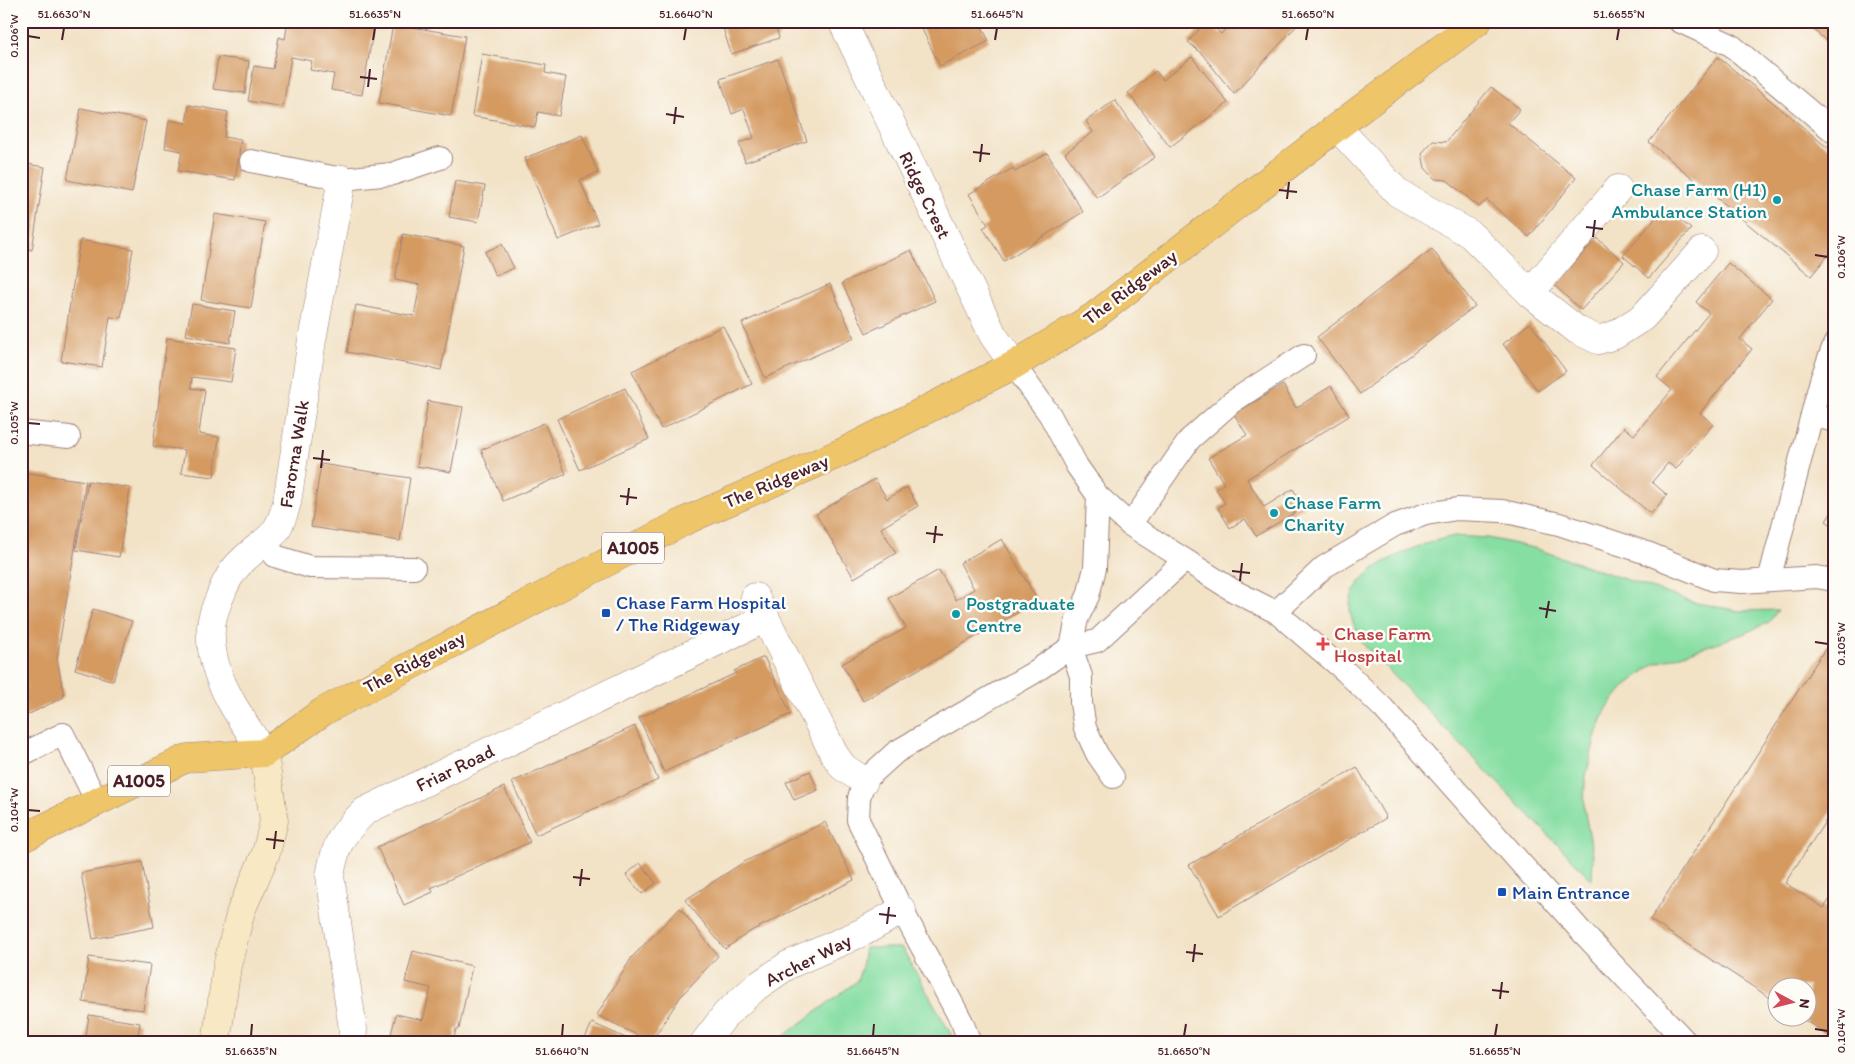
<svg xmlns="http://www.w3.org/2000/svg" width="1855" height="1064" viewBox="0 0 1855 1064" font-family="Itim,sans-serif">
  <rect width="100%" height="100%" fill="#fdfcf7"/>
  <filter id="ink" filterUnits="userSpaceOnUse"><feTurbulence type="fractalNoise" baseFrequency=".02" numOctaves="2"/><feDisplacementMap in="SourceGraphic" scale="10" xChannelSelector="R" yChannelSelector="G"/><feConvolveMatrix kernelMatrix="1 2 1 2 8 2 1 2 1" color-interpolation-filters="sRGB"/></filter>
  <filter id="wash" filterUnits="userSpaceOnUse"><feTurbulence type="fractalNoise" baseFrequency=".0096" numOctaves="4" result="noise"/><feDisplacementMap in="SourceGraphic" scale="20" xChannelSelector="R" yChannelSelector="G"/><feGaussianBlur stdDeviation="1.12" result="paint"/><feColorMatrix in="noise" values="0 0 0 0 0 0 0 0 0 0 0 0 0 0 0 0 0 1.4 0 .05"/><feComposite in="paint" operator="in"/></filter>
  <g filter="url(#wash)">
    <rect width="100%" height="100%" fill="#f2e2c6"/>
    <path fill="#86dea2" stroke="#687e66" d="M1454 536 1488 538 1534 548 1692 602 1740 611 1778 610 1769 622 1743 634 1654 664 1625 686 1607 708 1596 734 1585 780 1584 808 1593 855 1592 880 1363 644C1357 631 1349 619 1350 604 1354 565 1423 543 1454 536Z
      M865 948H902L956 1043H769L784 1036 857 981 862 966Z"/>
    <g id="blocks">
      <path fill="#d49a60" d="M288 21H348L374 26 362 95 331 90 334 74 310 70 312 61 291 57 283 107 248 101 254 66 273 69 279 37 285 39Z
        M721 21H774L779 38 731 54Z
        M918 21H979L989 41 940 66Z
        M1207 21 1221 34 1233 21H1301L1234 94 1202 54 1188 42Z
        M1804 21H1834V48Z
        M393 24 465 36 451 116 379 103Z
        M482 54 546 65 545 73 566 77 559 116 538 112 535 127 472 116Z
        M218 57 249 61 245 93 213 89Z
        M1192 57 1228 103 1170 147 1128 93 1156 71 1163 80Z
        M1718 57 1834 153V248L1811 276 1649 142Z
        M778 59 807 141 745 162 739 143 754 138 744 109 732 114 720 79Z
        M1491 87 1520 109 1508 123 1576 178 1529 237 1487 200 1479 207 1447 180 1435 179 1425 168 1422 153 1433 141 1446 142Z
        M1115 100 1155 157 1097 198 1065 153 1093 132 1086 121Z
        M189 105 228 112 224 137 241 140 235 180 178 171 182 151 165 148 169 120 186 123Z
        M81 108 146 121 132 193 67 180Z
        M582 135 598 173 580 180 598 224 558 240 525 158Z
        M1047 153 1083 212 1004 261 983 228 988 225 969 194 1013 168 1015 172Z
        M21 163 45 167 32 250 21 248Z
        M455 181 485 186 478 222 449 217Z
        M1665 207 1691 229 1649 278 1623 256Z
        M215 214 265 222 251 308 201 300Z
        M403 234 464 246 441 370 347 352 356 305 414 316 420 285 395 280Z
        M1597 238 1624 262 1581 310 1554 285Z
        M80 240 133 249 121 318 110 317 102 367 61 361Z
        M502 244 514 268 495 276 485 252Z
        M1432 249 1475 306 1360 394 1317 337Z
        M911 250 935 301 866 333 842 283Z
        M1728 263 1772 299 1740 339 1752 349 1700 413 1713 424 1676 469 1668 463 1652 482 1667 495 1651 514 1593 465 1624 427 1634 435 1672 390 1657 377 1709 313 1696 302Z
        M830 284 854 338 765 378 742 323Z
        M192 304 235 311 230 343 186 335Z
        M1530 323 1566 371 1538 391 1503 344Z
        M723 326 752 384 661 429 632 371Z
        M167 338 236 348 231 382 192 377 191 388 205 390 199 434 219 437 214 477 181 473 185 450 153 446Z
        M1283 385 1296 408 1331 386 1349 416 1247 479 1264 507 1293 489 1304 507 1256 536 1245 519 1230 528 1218 508 1225 503 1216 489 1224 484 1208 458 1247 435 1234 414Z
        M625 388 649 439 580 470 557 419Z
        M428 401 463 407 451 472 417 466Z
        M544 423 566 474 503 501 481 450Z
        M321 464 410 478 400 541 311 527Z
        M21 472 86 481 57 658 64 697 21 718Z
        M875 479 887 499 907 487 918 506 881 528 896 553 854 578 816 514Z
        M88 481 130 488 119 557 76 550Z
        M1834 509V527L1826 521Z
        M1002 539 1038 601 863 701 842 664 906 628 889 598 939 570 956 600 974 589 960 563Z
        M93 609 132 621 113 681 75 669Z
        M1834 635V808L1785 883 1824 908 1834 893V1039L1798 1016H1808V986H1778V1003L1650 920Z
        M764 657 791 714 664 772 639 718 736 673 734 671Z
        M635 726 658 780 536 835 512 782Z
        M1357 767 1386 818 1219 916 1189 865Z
        M810 771 818 790 794 800 786 782Z
        M504 787 530 842 431 888 433 892 404 905 377 847Z
        M825 822 854 880 751 931 725 949 685 900 744 862Z
        M142 862 154 927 93 939 81 873Z
        M640 863 656 883 642 894 626 875Z
        M680 908 718 956 681 996 651 1042 597 1015 632 957Z
        M413 951 472 966 459 1029H456L453 1043H389L396 1014 423 1020 431 988 405 982Z
        M89 957 150 965 143 1010 83 1002Z
        M89 1015 140 1023 137 1043H85Z
        M592 1023 637 1043H583Z"/>
    </g>
  </g>
  <g filter="url(#ink)">
    <use href="#blocks" fill-opacity="0" stroke="#9e8078" stroke-width="1"/>
    <g fill="none" stroke-linecap="round" stroke-linejoin="round">
      <g stroke="#9e8078" stroke-width="24">
        <path id="lane" d="M1679 21 1731 45 1834 132
          M251 161 342 179 392 174 440 158
          M1014 365 1050 415 1077 466 1098 496 1130 525 1152 539 1234 591 1276 612 1346 672 1383 708 1581 931 1687 1043
          M1813 415 1834 421
          M21 432 69 437
          M1098 496 1095 568 1088 596 1077 619 1071 647 1081 676V703L1085 728 1097 754 1113 777
          M1130 525 1190 439 1232 402 1304 355
          M265 542 275 556 310 567 414 568
          M1769 580 1821 380 1834 345
          M1276 612 1324 567 1395 525 1426 514 1457 509 1502 511 1559 524 1647 553 1714 580 1742 582 1816 577 1834 580
          M21 755 63 734 97 802
          M970 1043 962 1022 902 910 858 820 859 798 864 781 896 752 1033 673 1071 647 1097 641 1185 560"/>
      </g>
      <g stroke="#9e8078" stroke-width="29">
        <path id="street" d="M842 21 993 335 1014 365
          M1337 127 1398 193 1470 234 1530 293 1577 330 1598 340 1615 335 1643 317 1702 251
          M1530 293 1618 189
          M755 597 834 754 843 767 864 781
          M264 753C240 718 208 674 211 629 211 619 215 609 219 599 224 585 231 571 242 561 268 536 277 541 287 502L312 340 342 179
          M352 1043 353 1029 330 876C336 842 341 835 365 811L766 618
          M704 1043 726 1014 756 987 788 965 863 932 902 910"/>
      </g>
      <g stroke="#9e8078" stroke-width="29">
        <path id="secondary" d="M216 1043 227 966 241 911 266 853 274 821 264 753"/>
      </g>
      <g stroke="#9e8078" stroke-width="29">
        <path id="primary" d="M21 839 187 758 264 753 324 711 687 520 845 451 1014 365 1093 317 1337 127 1478 21"/>
      </g>
      <use href="#lane" stroke="#fff" stroke-width="22"/>
      <use href="#street" stroke="#fff" stroke-width="28"/>
      <use href="#secondary" stroke="#f8e8c3" stroke-width="28"/>
      <use href="#primary" stroke="#eec569" stroke-width="28"/>
    </g>
  </g>
  <path fill="none" stroke="#4a1f2b" stroke-width="2" d="M28 36 40 38M62 40 64 28M373 40 375 28M684 40 686 28M995 40 997 28M1306 40 1308 28M1617 40 1619 28M360 77 377 79M368 87 370 69M666 114 684 117M674 124 676 107M973 152 990 154M980 162 982 144M1279 190 1297 192M1287 199 1289 182M1586 227 1603 229M1593 237 1595 220M1815 255 1828 257M28 423 40 424M313 458 330 460M321 468 323 450M620 496 637 498M627 505 629 488M926 533 943 535M934 543 936 526M1232 571 1250 573M1240 581 1242 563M1539 608 1556 611M1546 618 1549 601M1815 642 1828 644M28 810 40 811M266 839 284 841M274 849 276 831M573 877 590 879M580 886 582 869M879 914 896 916M887 924 889 907M1186 952 1203 954M1193 962 1195 944M1492 990 1509 992M1500 999 1502 982M1815 1029 1828 1031M251 1036 252 1024M562 1036 563 1024M873 1036 874 1024M1184 1036 1186 1024M1495 1036 1497 1024"/>
  <g fill="#0f9aa8" stroke="#fdfcf7" stroke-width="2">
    <circle cx="1777" cy="200" r="5"/>
    <circle cx="1274" cy="513" r="5"/>
    <circle cx="956" cy="614" r="5"/>
  </g>
  <g fill="#1a4fb4" stroke="#fdfcf7" stroke-width="2">
    <rect x="601" y="608" width="10" height="10" rx="2.5"/>
    <rect x="1497" y="887" width="10" height="10" rx="2.5"/>
  </g>
  <path fill="#e0444e" stroke="#fdfcf7" stroke-width="2" d="M1320.5 636.5h5v5h5v5h-5v5h-5v-5h-5v-5h5z"/>
  <g text-anchor="middle" dominant-baseline="central" stroke-width="5" stroke-linejoin="round" paint-order="stroke">
    <g fill="#fdfcf7" stroke="#806168" stroke-width="1">
      <rect x="602" y="532.5" width="62" height="31" rx="4"/>
      <rect x="108" y="765.5" width="62" height="31" rx="4"/>
    </g>
    <g font-size="18" font-weight="bold" fill="#4a1f2b">
      <text x="633" y="548">A1005</text>
      <text x="139" y="781">A1005</text>
    </g>
    <g font-size="19" fill="#0d838f" stroke="#fdfcf7" text-anchor="start">
      <text x="1767" y="189" text-anchor="end">Chase Farm (H1)<tspan x="1767" dy="22">Ambulance Station</tspan></text>
      <text x="1284" y="502">Chase Farm<tspan x="1284" dy="22">Charity</tspan></text>
      <text x="966" y="603">Postgraduate<tspan x="966" dy="22">Centre</tspan></text>
    </g>
    <g font-size="19" fill="#4a1f2b" stroke="#fdfcf7">
      <text transform="translate(925 195) rotate(64)">Ridge Crest</text>
      <text transform="translate(1130 287) rotate(-37)">The Ridgeway</text>
      <text transform="translate(294 454) rotate(-81)">Farorna Walk</text>
      <text transform="translate(776 481) rotate(-23)">The Ridgeway</text>
      <text transform="translate(414 662) rotate(-28)">The Ridgeway</text>
      <text transform="translate(455 768) rotate(-26)">Friar Road</text>
      <text transform="translate(808 960) rotate(-27)">Archer Way</text>
    </g>
    <g font-size="19" fill="#164399" stroke="#fdfcf7" text-anchor="start">
      <text x="616" y="602">Chase Farm Hospital<tspan x="616" dy="22">/ The Ridgeway</tspan></text>
      <text x="1512" y="892">Main Entrance</text>
    </g>
    <g font-size="19" fill="#be3a42" stroke="#fdfcf7" text-anchor="start">
      <text x="1334" y="633">Chase Farm<tspan x="1334" dy="22">Hospital</tspan></text>
    </g>
  </g>
  <rect width="1855" height="1064" fill="none" stroke="#fdfcf7" stroke-width="55"/>
  <g transform="translate(1792 1002) rotate(97)"><circle r="24" fill="#fdfcf7" stroke="#b5a4a5"/>
  <path d="M0-4L9 19L0 12L-9 19Z" fill="#d1495b"/>
  <text y="-8" font-size="14" font-weight="bold" text-anchor="middle" fill="#4a1f2b">N</text>
  </g>
  <rect x="28" y="28" width="1800" height="1008" fill="none" stroke="#4a1f2b" stroke-width="2"/>
  <g font-size="12" text-anchor="middle" fill="#4a1f2b">
    <text x="64" y="18">51.6630°N</text>
    <text x="375" y="18">51.6635°N</text>
    <text x="686" y="18">51.6640°N</text>
    <text x="997" y="18">51.6645°N</text>
    <text x="1308" y="18">51.6650°N</text>
    <text x="1619" y="18">51.6655°N</text>
    <text transform="translate(14 36) rotate(-90)" y="4">0.106°W</text>
    <text transform="translate(1841 257) rotate(-90)" y="4">0.106°W</text>
    <text transform="translate(14 423) rotate(-90)" y="4">0.105°W</text>
    <text transform="translate(1841 644) rotate(-90)" y="4">0.105°W</text>
    <text transform="translate(14 810) rotate(-90)" y="4">0.104°W</text>
    <text transform="translate(1841 1031) rotate(-90)" y="4">0.104°W</text>
    <text x="251" y="1055">51.6635°N</text>
    <text x="562" y="1055">51.6640°N</text>
    <text x="873" y="1055">51.6645°N</text>
    <text x="1184" y="1055">51.6650°N</text>
    <text x="1495" y="1055">51.6655°N</text>
  </g>
</svg>
